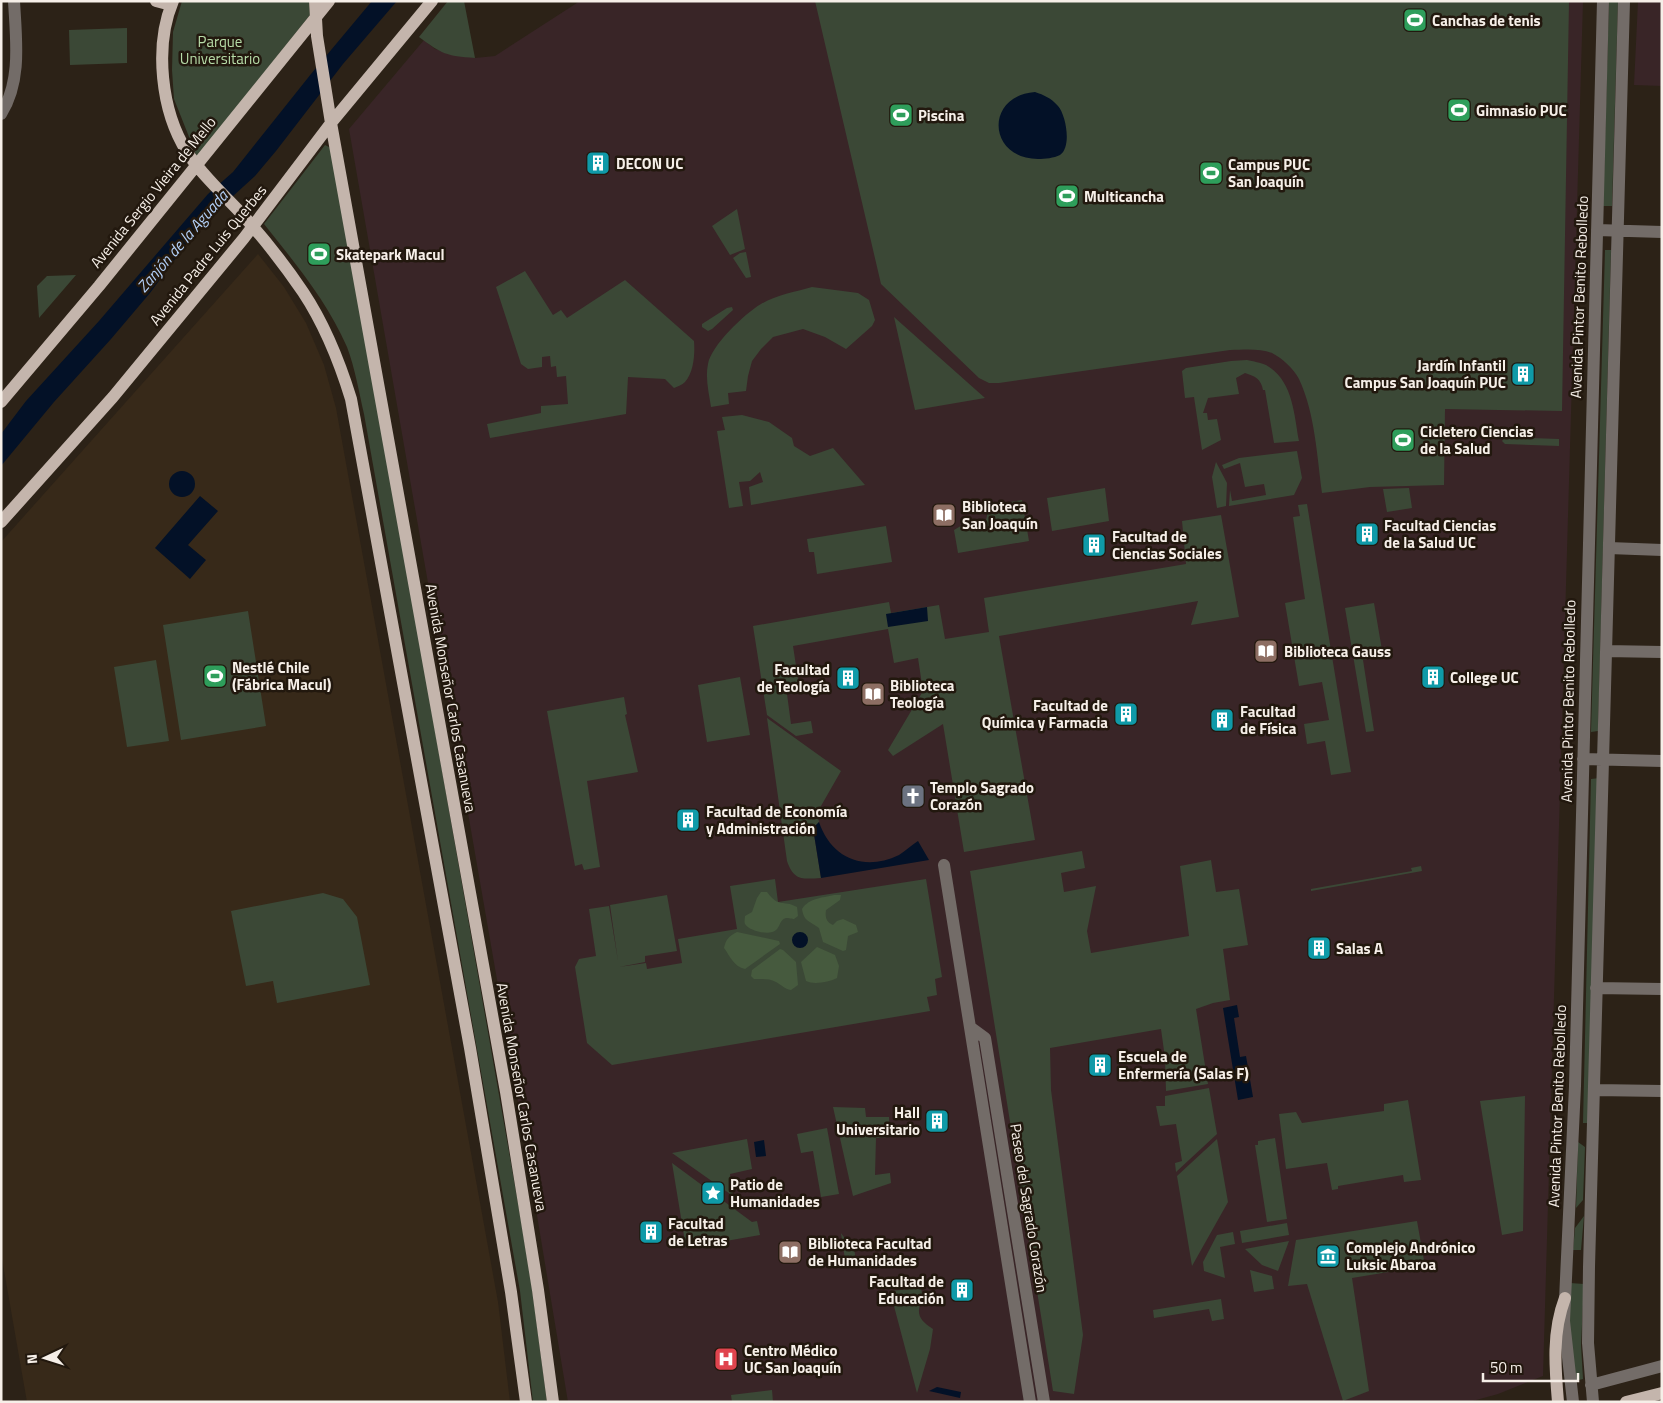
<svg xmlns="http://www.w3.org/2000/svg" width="1663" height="1403" viewBox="0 0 1663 1403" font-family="'Titillium Web',sans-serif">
  <rect width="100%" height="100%" fill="#2c2217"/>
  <path fill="#372919" d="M258 254 284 287 306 323 324 365 336 408 498 1302 510 1402H27L1 1253V542Z"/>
  <path fill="#392527" d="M580 1H1583L1543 1376 1498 1394 1469 1402H568L515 1083 349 129 424 40 435 49 475 58 495 56Z
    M1638 1H1662V86L1634 85Z"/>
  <path fill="#3b4836" d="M182 1H309L310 15 197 157 174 99 172 70 173 32Z
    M448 1H464L475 58C446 56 442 54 419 37Z
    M815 1H1569L1562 411 1445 409 1444 485 1370 487 1322 493C1317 456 1315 413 1299 379 1294 369 1282 358 1272 353 1259 348 1243 350 1230 350L999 383H989L979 378 881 284Z
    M1609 1H1618L1612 206H1603Z
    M127 28V63L70 65 69 30Z
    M325 145 333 149 522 1226 532 1288 547 1402H533L520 1291 364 414C359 392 355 368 347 347 327 301 295 263 264 224Z
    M737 209 745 249 730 255 712 226Z
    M1605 250H1611L1598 731 1591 732Z
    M746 252 751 277 746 278 733 258 740 253Z
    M525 271 553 315 561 310 567 318 625 280 694 341C695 353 694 372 685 382 682 385 678 386 674 388L665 379 628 377 626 414 490 438 487 424 541 413V406L568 404 566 376 557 377 556 366 551 367 550 356 542 357V367L528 369 521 364 496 287Z
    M76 275 39 318 37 286 47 276Z
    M812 287 858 293 869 300 875 320 872 326 846 349 825 337 803 329 773 337 761 349 752 361 748 376 746 391 728 393 729 404 711 407C709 393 705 378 708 364 711 346 744 314 761 304 776 295 795 292 812 287Z
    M732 307 733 310 712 329 708 331 702 327V324L727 308Z
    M894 317 985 398 915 410Z
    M1247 360C1253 361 1261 363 1266 365 1293 380 1294 414 1299 441L1274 443 1265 390H1263C1261 379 1255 376 1245 373L1236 378 1239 394 1208 398 1203 413H1207L1208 420 1217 419 1221 440 1202 450 1194 397 1185 398 1182 371 1186 368 1231 361Z
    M742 415 769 422 792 438 794 446 810 456 833 448 865 485 751 505 749 487 763 482 760 472 750 481 739 482 743 506 729 508 717 431 725 430 722 417Z
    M1505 437 1559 439V446L1505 444 1502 441Z
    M1297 451 1302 478 1294 495 1229 506 1230 490 1232 501 1266 495 1264 484 1245 487 1240 463 1224 469 1222 465 1239 458Z
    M1216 462 1227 483 1226 506 1217 508 1212 477Z
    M1105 488 1109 521 1052 531 1047 498Z
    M1409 488 1412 508 1387 512 1383 489Z
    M1022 500 1029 541 958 553 954 530 969 521V519L986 520 988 511H991L992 505Z
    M1307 504 1351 772 1331 775 1325 741 1307 744 1304 724 1329 720 1322 682 1299 686 1285 603 1305 599 1293 517 1300 516 1298 505Z
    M1221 515 1239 617 1191 625 1198 601 999 636 1035 840 964 852 943 724 893 756 888 750 923 691 918 658 894 663 888 629 793 646 800 692 787 694 791 724 811 721 813 733 796 736 767 715 753 626 889 602 891 613 939 605 945 639 989 632 984 598 1186 564 1182 521Z
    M886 526 892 562 817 574 814 552H809L807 539Z
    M1374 603 1383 656 1363 660 1374 731 1366 732 1345 608Z
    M248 611 266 726 181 740 163 625Z
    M156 660 169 741 127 747 114 667Z
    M740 677 750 735 707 742 698 685Z
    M624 697 627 714 625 715 638 772 587 781 600 867 584 870 582 864 575 866 547 711Z
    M767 718 841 771 817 813 819 822 813 828 821 878C802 879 794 881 787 861Z
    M1600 778 1590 1123H1583L1591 779Z
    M1082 851 1085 868 1061 873 1064 892 1096 886 1087 931 1091 953 1189 936 1180 866 1211 860 1216 892 1239 889 1248 945 1223 949 1230 1000 1213 1003 1196 1009 1208 1084 1166 1091 1165 1058 1161 1029 1050 1048 1051 1090 1083 1335 1074 1394 1053 1391 970 871Z
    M1421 866 1422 871 1311 891V889L1412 871 1411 868Z
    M775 879 778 902 926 879 942 977 935 979 937 995 927 997 930 1011 612 1065 587 1043 575 967 579 959 596 956 589 909 609 906 618 961 610 905 667 895 677 951 645 956V962L619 967 646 963 647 969 682 963 678 939 737 929 730 886Z
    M323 893 343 899 357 917 370 985 277 1003 273 981 246 986 231 911Z
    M1209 1088 1217 1134 1176 1172 1175 1163 1182 1161 1176 1124 1160 1126 1156 1106H1165V1096Z
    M1525 1096 1523 1231 1502 1235 1480 1101Z
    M1408 1100 1421 1180 1404 1182 1403 1175 1338 1186V1189L1332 1190 1327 1163 1286 1169 1279 1114 1296 1112 1302 1123 1384 1111V1104Z
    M833 1107 865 1108 866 1117H889L890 1137 876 1138 875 1175 890 1173 891 1183 853 1196Z
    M827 1128 839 1194 821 1197 813 1151 801 1153 797 1134Z
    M1275 1138 1287 1219 1267 1222 1255 1145H1258V1141Z
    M747 1139 752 1169 730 1174 733 1196 672 1153Z
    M1217 1139 1228 1202 1192 1266 1177 1176Z
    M1578 1142 1585 1147 1583 1200 1576 1208Z
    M672 1163 752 1222 757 1221 760 1235 686 1248Z
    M1584 1216 1581 1250H1573L1575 1228Z
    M1417 1221 1425 1266 1352 1278 1369 1391 1343 1401 1307 1284 1288 1286 1296 1240Z
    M1287 1223 1289 1235 1242 1243 1240 1231Z
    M1233 1232 1235 1244 1220 1247 1225 1278 1204 1271 1203 1262 1217 1235Z
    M841 1233C848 1244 866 1255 846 1266Z
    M1289 1241 1278 1271 1262 1265 1245 1249Z
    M1250 1270 1272 1276 1274 1289 1254 1292Z
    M1570 1283 1584 1284 1581 1345 1583 1379 1575 1381 1569 1336Z
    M921 1288 923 1298C915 1313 919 1320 933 1329L930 1349 917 1393 890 1291Z
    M1221 1299 1224 1319 1212 1321 1209 1309 1154 1318 1153 1310Z
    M772 1390 773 1402H732L731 1395Z"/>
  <path fill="#465a3e" d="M761 892H767C780 909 782 899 797 907L798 916 794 919C793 919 788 918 786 918 780 919 780 927 776 930 770 936 749 931 745 924 744 922 745 918 745 916L752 912 757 898Z
    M834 895H841L840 900 826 910C825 917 826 922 833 925L837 921 843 919 856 925 858 932 848 936 846 950 843 951 823 942 819 928C810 921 804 922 802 909 809 898 822 898 834 895Z
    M737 932 779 941 780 944 745 969C734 967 730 956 724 948 726 939 729 936 737 932Z
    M817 947 835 955 839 966 837 978C829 982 814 985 806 981L801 962Z
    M780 949 783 950 796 962 798 985 791 990C784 989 782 985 776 982 769 978 762 979 754 979L751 976 752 970Z"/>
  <path fill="#031127" d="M372 1H397L343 64 276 151 255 176 221 207 184 247 150 293 111 339 54 402 1 466V434L26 401 99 321 208 194 233 172 311 74Z
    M1035 92C1044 95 1051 98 1058 106 1066 115 1072 147 1060 155 1054 158 1045 159 1038 159 988 159 984 96 1035 92Z
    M169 484a13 13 0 1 1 26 0a13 13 0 1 1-26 0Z
    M200 496 218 511 188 545 206 560 190 579 155 548Z
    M927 607 928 621 888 627 886 614Z
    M819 822C831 858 864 872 899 855 905 851 912 845 918 841L929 860 821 878 813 828Z
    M792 940a8 8 0 1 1 16 0a8 8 0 1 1-16 0Z
    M1237 1005 1239 1017 1234 1018 1240 1057 1246 1056 1253 1097 1238 1100 1223 1008Z
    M764 1140 766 1156 756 1157 754 1142Z
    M937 1387 961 1392 960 1398 929 1391Z"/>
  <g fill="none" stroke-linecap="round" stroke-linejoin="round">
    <path stroke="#736c68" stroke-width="12" d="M1 114C22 81 16 39 14 1
      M1597 230 1662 232
      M1609 548 1662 550
      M1606 651 1662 652
      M1583 759 1662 761
      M944 865 1030 1402
      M1596 988 1662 989
      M970 1027 985 1038 1044 1402
      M1595 1090 1662 1091
      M1591 1385 1662 1366
      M1573 1402 1564 1321 1575 1086 1603 1
      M1593 1402 1588 1343 1589 1267 1624 1"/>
    <path stroke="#c4b5ac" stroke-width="12" d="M156 1 171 5
      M173 1C154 46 161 111 187 152 201 174 221 192 239 211 262 236 284 264 303 292 325 325 339 360 351 399L470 1048 511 1292 526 1402
      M315 1 317 36 331 123 506 1092 538 1290 553 1402
      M1 402 99 286 329 1
      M1 522 113 397 244 238 331 123 432 1
      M1558 1402C1555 1367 1552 1332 1565 1298
      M1626 1402 1662 1393"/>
  </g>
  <defs>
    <g id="stadium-square" transform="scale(1.25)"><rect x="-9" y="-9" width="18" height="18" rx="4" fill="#2e9e5b" stroke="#22180e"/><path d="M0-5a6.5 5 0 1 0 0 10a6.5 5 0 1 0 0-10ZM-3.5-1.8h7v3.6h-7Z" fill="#fff"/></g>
    <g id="building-square" transform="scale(1.25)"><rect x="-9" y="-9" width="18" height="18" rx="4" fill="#0f9aa8" stroke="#22180e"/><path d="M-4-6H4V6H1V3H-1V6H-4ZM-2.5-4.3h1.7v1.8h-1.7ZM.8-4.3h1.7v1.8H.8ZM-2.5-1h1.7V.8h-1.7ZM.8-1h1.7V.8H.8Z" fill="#fff"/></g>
    <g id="library-square" transform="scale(1.25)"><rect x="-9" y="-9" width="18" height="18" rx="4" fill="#8d6e63" stroke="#22180e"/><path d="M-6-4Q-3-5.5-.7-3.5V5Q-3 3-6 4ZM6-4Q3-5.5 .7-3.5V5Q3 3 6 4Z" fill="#fff"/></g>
    <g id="church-square" transform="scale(1.25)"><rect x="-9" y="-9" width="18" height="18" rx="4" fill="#6b7280" stroke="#22180e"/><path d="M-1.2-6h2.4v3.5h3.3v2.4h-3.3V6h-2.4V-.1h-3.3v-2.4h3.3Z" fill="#fff"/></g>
    <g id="sight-square" transform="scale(1.25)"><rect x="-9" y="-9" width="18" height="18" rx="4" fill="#0f9aa8" stroke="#22180e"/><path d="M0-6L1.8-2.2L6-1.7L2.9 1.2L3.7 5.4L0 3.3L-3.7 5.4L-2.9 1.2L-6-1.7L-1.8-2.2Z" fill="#fff"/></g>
    <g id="museum-square" transform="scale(1.25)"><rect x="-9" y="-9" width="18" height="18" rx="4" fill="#0f9aa8" stroke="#22180e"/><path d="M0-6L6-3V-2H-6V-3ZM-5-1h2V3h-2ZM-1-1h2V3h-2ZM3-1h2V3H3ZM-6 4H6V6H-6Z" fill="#fff"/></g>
    <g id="hospital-square" transform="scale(1.25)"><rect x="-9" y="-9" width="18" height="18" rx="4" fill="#e0444e" stroke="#22180e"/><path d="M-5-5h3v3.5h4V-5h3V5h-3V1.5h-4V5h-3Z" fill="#fff"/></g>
  </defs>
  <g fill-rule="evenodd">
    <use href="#stadium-square" x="1415" y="20"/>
    <use href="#stadium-square" x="1459" y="110"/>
    <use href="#stadium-square" x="901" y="115"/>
    <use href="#building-square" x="598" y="163"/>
    <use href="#stadium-square" x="1211" y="173"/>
    <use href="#stadium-square" x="1067" y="196"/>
    <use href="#stadium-square" x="319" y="254"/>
    <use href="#building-square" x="1523" y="374"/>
    <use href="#stadium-square" x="1403" y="440"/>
    <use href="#library-square" x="944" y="515"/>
    <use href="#building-square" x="1367" y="534"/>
    <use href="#building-square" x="1094" y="545"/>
    <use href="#library-square" x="1266" y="651"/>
    <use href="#stadium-square" x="215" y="676"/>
    <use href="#building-square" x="1433" y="677"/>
    <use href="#building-square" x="848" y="678"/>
    <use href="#library-square" x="873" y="694"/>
    <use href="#building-square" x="1126" y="714"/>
    <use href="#building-square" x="1222" y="720"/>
    <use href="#church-square" x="913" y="796"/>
    <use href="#building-square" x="688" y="820"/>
    <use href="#building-square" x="1319" y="948"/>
    <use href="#building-square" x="1100" y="1065"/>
    <use href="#building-square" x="937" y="1121"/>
    <use href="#sight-square" x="713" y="1193"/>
    <use href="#building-square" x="651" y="1232"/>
    <use href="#library-square" x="790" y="1252"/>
    <use href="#museum-square" x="1328" y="1256"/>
    <use href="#building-square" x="962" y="1290"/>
    <use href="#hospital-square" x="726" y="1359"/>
  </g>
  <g text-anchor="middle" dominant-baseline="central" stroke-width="5" stroke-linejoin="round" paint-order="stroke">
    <g font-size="15" font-weight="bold" fill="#f6efe8" stroke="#22180e" text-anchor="start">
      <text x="1432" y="20">Canchas de tenis</text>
      <text x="1476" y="110">Gimnasio PUC</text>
      <text x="918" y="115">Piscina</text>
      <text x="616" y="163">DECON UC</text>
      <text x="1228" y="164">Campus PUC<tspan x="1228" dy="17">San Joaquín</tspan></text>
      <text x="1084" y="196">Multicancha</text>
      <text x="336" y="254">Skatepark Macul</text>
      <text x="1506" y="365" text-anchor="end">Jardín Infantil<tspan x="1506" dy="17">Campus San Joaquín PUC</tspan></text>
      <text x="1420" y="431">Cicletero Ciencias<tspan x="1420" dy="17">de la Salud</tspan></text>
      <text x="962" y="506">Biblioteca<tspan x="962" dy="17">San Joaquín</tspan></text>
      <text x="1384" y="525">Facultad Ciencias<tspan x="1384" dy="17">de la Salud UC</tspan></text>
      <text x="1112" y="536">Facultad de<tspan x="1112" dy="17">Ciencias Sociales</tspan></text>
      <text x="1284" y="651">Biblioteca Gauss</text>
      <text x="232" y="667">Nestlé Chile<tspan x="232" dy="17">(Fábrica Macul)</tspan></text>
      <text x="830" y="669" text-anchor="end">Facultad<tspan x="830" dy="17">de Teología</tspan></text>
      <text x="1450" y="677">College UC</text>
      <text x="890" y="685">Biblioteca<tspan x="890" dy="17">Teología</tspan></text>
      <text x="1108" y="705" text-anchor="end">Facultad de<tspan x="1108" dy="17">Química y Farmacia</tspan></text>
      <text x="1240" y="711">Facultad<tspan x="1240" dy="17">de Física</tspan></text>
      <text x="930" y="787">Templo Sagrado<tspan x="930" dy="17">Corazón</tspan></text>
      <text x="706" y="811">Facultad de Economía<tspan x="706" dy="17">y Administración</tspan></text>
      <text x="1336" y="948">Salas A</text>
      <text x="1118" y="1056">Escuela de<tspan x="1118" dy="17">Enfermería (Salas F)</tspan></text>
      <text x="920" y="1112" text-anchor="end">Hall<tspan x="920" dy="17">Universitario</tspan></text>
      <text x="730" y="1184">Patio de<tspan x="730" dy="17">Humanidades</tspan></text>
      <text x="668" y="1223">Facultad<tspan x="668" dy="17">de Letras</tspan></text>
      <text x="808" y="1243">Biblioteca Facultad<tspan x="808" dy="17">de Humanidades</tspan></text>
      <text x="1346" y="1247">Complejo Andrónico<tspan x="1346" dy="17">Luksic Abaroa</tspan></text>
      <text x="944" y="1281" text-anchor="end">Facultad de<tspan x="944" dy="17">Educación</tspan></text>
      <text x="744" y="1350">Centro Médico<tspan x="744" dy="17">UC San Joaquín</tspan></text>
    </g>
    <g font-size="15" fill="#b7dca8" stroke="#22180e">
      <text x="220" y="41">Parque<tspan x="220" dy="17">Universitario</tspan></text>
    </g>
    <g font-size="15" fill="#f6efe8" stroke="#22180e">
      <text transform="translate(153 192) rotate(-51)">Avenida Sergio Vieira de Mello</text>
      <text transform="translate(208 255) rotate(-51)">Avenida Padre Luis Querbes</text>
      <text transform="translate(1579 297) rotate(-88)">Avenida Pintor Benito Rebolledo</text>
      <text transform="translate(451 698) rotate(80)">Avenida Monseñor Carlos Casanueva</text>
      <text transform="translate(1568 701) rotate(-89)">Avenida Pintor Benito Rebolledo</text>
      <text transform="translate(522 1097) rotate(80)">Avenida Monseñor Carlos Casanueva</text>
      <text transform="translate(1557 1106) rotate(-88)">Avenida Pintor Benito Rebolledo</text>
      <text transform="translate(1029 1208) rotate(81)">Paseo del Sagrado Corazón</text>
    </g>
    <g font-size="16" font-style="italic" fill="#b2cff7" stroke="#22180e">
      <text transform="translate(182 241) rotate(-49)">Zanjón de la Aguada</text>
    </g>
  </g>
  <rect width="1663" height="1403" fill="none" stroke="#f6efe8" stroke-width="5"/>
  <g transform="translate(45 1358) rotate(266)" stroke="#22180e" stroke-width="4" paint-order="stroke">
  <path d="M0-4L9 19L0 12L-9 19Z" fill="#f6efe8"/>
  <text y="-8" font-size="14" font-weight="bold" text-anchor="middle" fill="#f6efe8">N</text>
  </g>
  <path d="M1483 1373v8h95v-8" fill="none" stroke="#f6efe8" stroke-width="2.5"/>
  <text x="1490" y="1373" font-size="15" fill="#f6efe8" stroke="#22180e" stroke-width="4" paint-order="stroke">50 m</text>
</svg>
